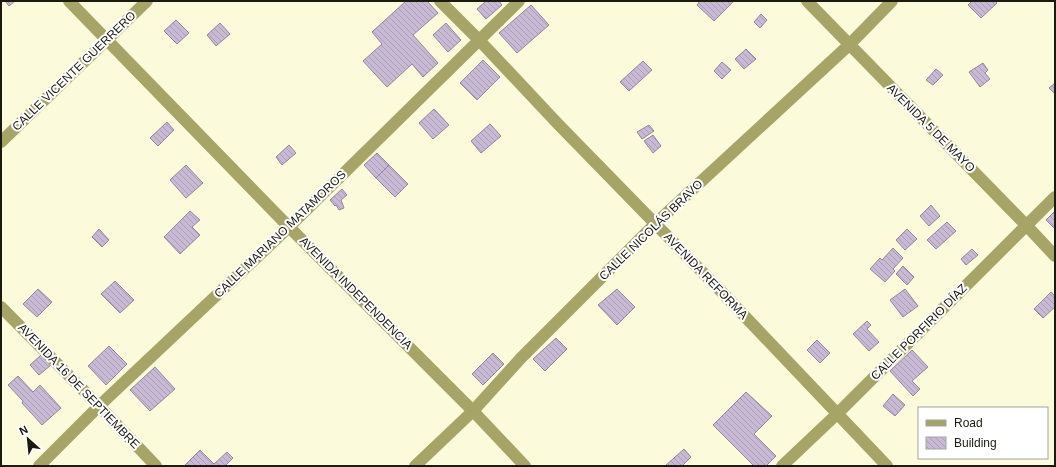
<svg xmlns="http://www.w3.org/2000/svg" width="1056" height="467" viewBox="0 0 1056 467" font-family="Helvetica,sans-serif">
  <defs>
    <pattern id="building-back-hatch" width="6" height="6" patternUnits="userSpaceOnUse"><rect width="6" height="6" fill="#c8b9d4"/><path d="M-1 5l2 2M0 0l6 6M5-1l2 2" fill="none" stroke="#ab9eb5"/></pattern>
  </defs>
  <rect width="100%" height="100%" fill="#fbfada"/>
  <path fill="url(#building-back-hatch)" stroke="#9486a0" d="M5 1H15L9 6Z
    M406 1H427L438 13 413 35 438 63 423 77 412 64 387 87 363 61 382 44 372 32Z
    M486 1H499L502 5 486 19 477 9Z
    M700 1H734L714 21 697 5Z
    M972 1H995L997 3 981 18 968 5Z
    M531 5 549 25 517 53 499 33Z
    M761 14 767 20 760 28 754 22Z
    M176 20 189 33 177 44 164 31Z
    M220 23 230 34 216 46 207 35Z
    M446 23 461 40 448 52 433 35Z
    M746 49 756 59 744 69 735 59Z
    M483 60 500 77 477 100 460 83Z
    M643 61 652 70 629 91 620 82Z
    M722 62 731 70 722 79 714 71Z
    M983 63 988 70 985 73 990 79 980 87 969 72Z
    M936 69 943 75 933 85 926 80Z
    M1055 83V94L1049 88Z
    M434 109 449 125 433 139 419 123Z
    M167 122 174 130 158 146 150 138Z
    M490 124 501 136 481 153 471 141Z
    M649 125 654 131 642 139 637 132Z
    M653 135 661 146 653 153 644 141Z
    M289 145 296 153 282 165 276 157Z
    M377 153 389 165 376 178 364 165Z
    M186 165 203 183 186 198 170 180Z
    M389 165 408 184 395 197 376 178Z
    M342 189 347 195 341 200 344 208 339 210 336 205 335 206 330 200Z
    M931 205 940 216 929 226 920 216Z
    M190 211 200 220 192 227 200 235 180 254 164 237Z
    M1055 211V227L1054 228 1046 220Z
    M947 222 956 231 936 249 927 240Z
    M99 229 109 240 102 247 92 237Z
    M907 229 917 239 905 250 896 240Z
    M893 248 903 258 893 269 895 271 885 282 870 269 880 258 882 260Z
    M972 249 978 255 966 265 961 259Z
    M903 266 914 277 907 285 896 274Z
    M115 281 134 300 120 313 101 294Z
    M38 289 52 302 37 317 23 304Z
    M617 289 635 307 617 325 598 305Z
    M905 289 918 306 903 317 890 300Z
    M1051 292 1055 296V307L1043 318 1034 309Z
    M867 321 871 325 867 329 879 342 869 351 853 334Z
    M556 338 567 349 545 371 533 359Z
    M817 340 830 353 820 363 807 350Z
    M109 346 127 364 106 385 88 366Z
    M912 350 928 367 912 381 920 389 913 396 890 371Z
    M493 353 504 364 483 385 472 374Z
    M41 355 51 365 39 375 30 365Z
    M155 367 175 389 150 411 130 390Z
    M18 376 33 392 40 385 61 408 42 425 22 403 23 401 8 385Z
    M746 392 772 416 754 434 776 456 766 466H754L713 425Z
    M893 394 905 405 895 416 883 406Z
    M684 449 691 457 683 465 684 466H665Z
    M200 450 214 464 227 452 233 458 225 466H186L185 465Z"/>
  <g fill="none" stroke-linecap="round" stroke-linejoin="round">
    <path stroke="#a7a468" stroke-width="12" d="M69 1 289 227 473 411 525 466
      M440 1 479 40 558 124 717 287 887 466
      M807 1 1026 225 1055 256
      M1 142 147 1
      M1 307 99 406 156 466
      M39 466 99 406 289 227 519 1
      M415 466 473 411 521 358 655 224 849 45 892 1
      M782 466 837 414 1055 197"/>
  </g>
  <g text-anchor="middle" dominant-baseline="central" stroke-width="4" stroke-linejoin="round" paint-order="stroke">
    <g font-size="12" fill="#1a1a0e" stroke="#fff">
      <text transform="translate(74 71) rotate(-44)">CALLE VICENTE GUERRERO</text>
      <text transform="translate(931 128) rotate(45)">AVENIDA 5 DE MAYO</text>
      <text transform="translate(651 230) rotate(-44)">CALLE NICOLÁS BRAVO</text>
      <text transform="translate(280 234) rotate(-44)">CALLE MARIANO MATAMOROS</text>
      <text transform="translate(706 276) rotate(46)">AVENIDA REFORMA</text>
      <text transform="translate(356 293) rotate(45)">AVENIDA INDEPENDENCIA</text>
      <text transform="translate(919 332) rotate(-45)">CALLE PORFIRIO DÍAZ</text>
      <text transform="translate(79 386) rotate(46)">AVENIDA 16 DE SEPTIEMBRE</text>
    </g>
  </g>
  <rect width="1056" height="467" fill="none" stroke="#1a1a0e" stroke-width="4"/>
  <rect x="918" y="407" width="130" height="52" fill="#ffffff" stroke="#a3a39f"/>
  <rect x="926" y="420" width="20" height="6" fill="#a7a468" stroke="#a3a39f"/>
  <text x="954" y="427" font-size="12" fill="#1a1a0e">Road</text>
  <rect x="926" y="437" width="20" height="12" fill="url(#building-back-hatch)" stroke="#a3a39f"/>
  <text x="954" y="447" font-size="12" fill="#1a1a0e">Building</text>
  <g transform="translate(28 439) rotate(333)" stroke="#ffffff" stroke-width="3" paint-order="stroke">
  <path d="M0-3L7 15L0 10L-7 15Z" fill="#1a1a0e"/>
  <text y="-6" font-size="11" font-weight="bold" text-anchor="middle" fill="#1a1a0e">N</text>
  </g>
</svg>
